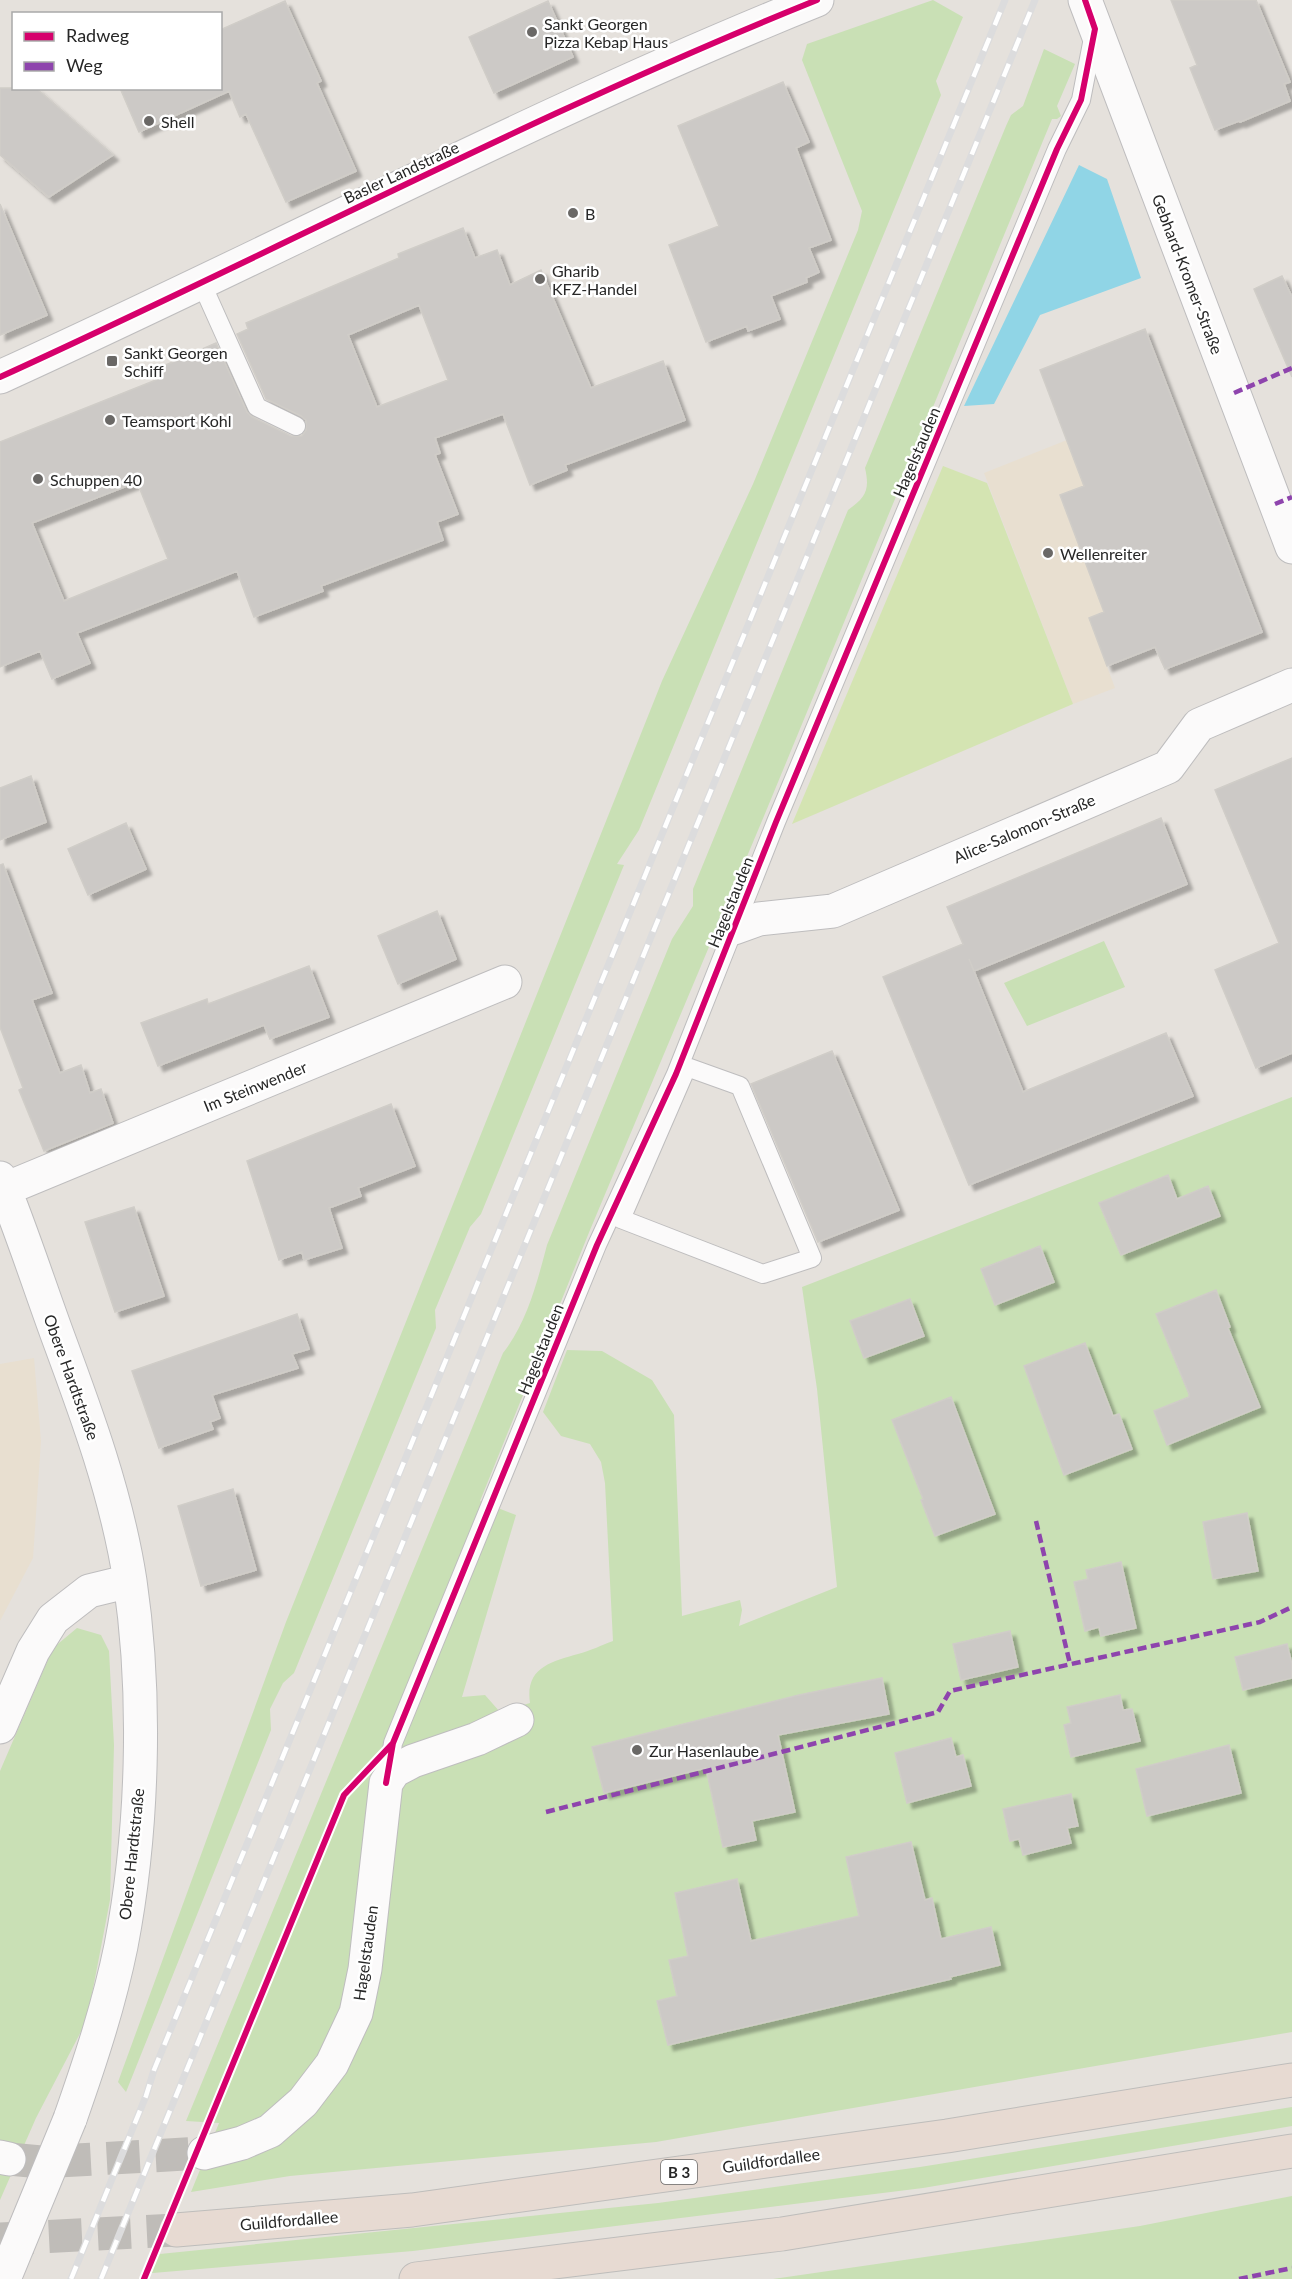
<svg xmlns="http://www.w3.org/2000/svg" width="1292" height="2279" viewBox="0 0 1292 2279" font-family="Lato,sans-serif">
  <defs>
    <filter id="shadow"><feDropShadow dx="5.5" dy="5.5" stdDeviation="1.5" flood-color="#0004"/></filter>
  </defs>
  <rect width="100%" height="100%" fill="#e5e1dc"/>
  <path fill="#e8dfd0" d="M1067 440 1126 470 1060 496 1086 565 1172 586 1089 618 1115 688 1073 704 984 473Z
    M34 1358 41 1441 33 1558 0 1621V1364Z"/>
  <path fill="#c9e0b5" d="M933 0 963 17 936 81 941 95 639 830 617 864 624 865 481 1214 470 1227 435 1310 436 1328 294 1673 283 1683 270 1709 271 1730 126 2092 118 2082 286 1622 662 681 753 484 858 230 862 211 802 60 807 44Z
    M1044 49 1075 64 1057 106 1061 116 1057 119H1052L764 816 590 1230 480 1501 516 1515 462 1697 485 1695 500 1712 530 1703C525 1668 550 1662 578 1654 590 1651 602 1645 613 1641L605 1483 601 1462 590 1444 561 1436 543 1412 567 1350 602 1351 652 1380 674 1415 682 1616 740 1600 742 1610 739 1626 837 1587 817 1389 802 1287 1292 1097V2032L656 2142 290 2176 191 2192 219 2123 186 2121 503 1353C527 1322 537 1283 547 1245L672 939 693 906V889L848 510C866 497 870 490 865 468L1006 126 1011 115 1023 106Z
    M1104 941 1125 987 1027 1026 1004 983Z
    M77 1628 101 1635 109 1651 114 1745 110 1900 87 2020 36 2118 0 2200V1771L53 1648Z
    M1292 2107V2126L923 2188 413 2251 141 2274 150 2255 658 2203 920 2167Z
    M1292 2196V2279H773L1140 2226Z"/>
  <path fill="#d4e4b2" d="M943 466 987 483 1073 704 792 824Z"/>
  <path fill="#90d5e6" d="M1079 165 1107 179 1141 278 1040 315 994 404 964 406Z"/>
  <path fill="#ccc9c6" stroke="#d0cdc8" stroke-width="1.5" fill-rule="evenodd" filter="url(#shadow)" d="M1171 0H1256L1290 82 1284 84 1290 101 1240 122 1239 121 1215 130 1190 68 1197 65Z
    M285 1 321 81 317 83 356 171 286 202 246 114 240 117 229 91 139 132 120 88H220V30Z
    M548 1 573 57 494 93 469 37Z
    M783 82 809 142 796 148 831 240 809 248 819 272 806 278 807 282 771 296 780 319 748 331 747 326 706 342 669 245 719 226 678 126Z
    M0 88H36L113 155 49 197 0 155Z
    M0 204 47 315 0 335Z
    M463 228 475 258 497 250 510 285 541 270 591 388 663 361 685 420 565 465 567 470 530 485 503 414 435 438 440 453 435 455 458 514 437 522 443 540 321 586 323 591 254 617 237 571 77 633 90 663 52 679 40 651 0 667V442L156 380 152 371 216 343 247 412 252 417 291 436H302L306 430V420L301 416 266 399 237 334 248 329 246 323 399 258 398 254ZM419 305 448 380 377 407 348 335ZM137 482 168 559 64 601 32 523Z
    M1282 276 1292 297V377L1254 289Z
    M1145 329 1262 632 1165 669 1155 647 1107 666 1089 618 1104 612 1060 495 1084 486 1040 370Z
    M1292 758V1053L1256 1068 1215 970 1279 943 1215 790Z
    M31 776 46 822 0 840V788Z
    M1161 818 1187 884 974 971 969 959 1023 1092 1166 1033 1193 1096 969 1185 883 977 963 944 947 907Z
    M126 823 146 869 88 895 68 849Z
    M3 864 52 993 32 1000 60 1073 81 1065 90 1093 101 1089 113 1123 44 1151 19 1090 23 1088 0 1027V865Z
    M437 911 456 959 398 984 378 936Z
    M309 966 329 1017 270 1039 264 1025 158 1066 141 1023 207 999 208 1004Z
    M832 1051 899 1210 818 1242 751 1084Z
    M391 1104 415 1166 358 1188 361 1196 329 1208 342 1248 304 1260 302 1252 279 1260 247 1161Z
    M1168 1175 1177 1199 1208 1186 1220 1216 1121 1255 1099 1203Z
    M134 1207 164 1296 115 1312 85 1222Z
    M1040 1246 1054 1282 995 1305 981 1269Z
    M1216 1290 1230 1327 1228 1328 1260 1407 1167 1445 1154 1411 1189 1397V1394L1156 1314Z
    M910 1299 924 1336 864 1358 850 1321Z
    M297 1314 309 1349 292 1354 298 1368 212 1395 220 1418 210 1422 213 1429 159 1448 132 1371Z
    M1085 1343 1113 1416 1119 1414 1132 1449 1064 1475 1024 1366Z
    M951 1397 995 1514 935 1536 921 1500 923 1499 892 1420Z
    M233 1489 256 1570 201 1586 178 1506Z
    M1247 1513 1258 1571 1213 1579 1203 1522Z
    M1121 1562 1136 1628 1101 1636 1099 1627 1085 1631 1074 1582 1088 1579 1086 1570Z
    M1010 1631 1018 1667 961 1680 953 1644Z
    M1287 1644 1292 1664V1678L1243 1690 1235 1657Z
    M882 1678 889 1714 778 1735 795 1812 752 1821 756 1840 723 1847 706 1768 604 1793 592 1747 799 1695Z
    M1120 1695 1123 1710 1132 1709 1140 1741 1071 1757 1064 1725 1071 1723 1067 1707Z
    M951 1738 956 1757 963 1755 971 1786 907 1803 895 1753Z
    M1229 1745 1241 1793 1147 1816 1136 1769Z
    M1071 1794 1078 1826 1067 1828 1071 1843 1023 1855 1019 1839 1010 1841 1003 1809Z
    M911 1842 925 1900 932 1898 941 1939 991 1927 1000 1965 950 1977 951 1979 668 2045 657 2001 677 1996 669 1960 688 1956 675 1893 737 1879 751 1941 859 1916 846 1857Z"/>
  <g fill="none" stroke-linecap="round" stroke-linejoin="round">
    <path stroke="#bfbcb8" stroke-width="33" stroke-dasharray="33 16" stroke-linecap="butt" d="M9 2159 41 2162 204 2153"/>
    <path stroke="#bfbcb8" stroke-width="33" stroke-dasharray="33 16" stroke-linecap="butt" d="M0 2239 176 2230"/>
    <g stroke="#bebdbe" stroke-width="20">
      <path id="lane" d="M201 282 257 407 296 426
        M687 1067 740 1086 812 1258 763 1274 621 1219Z
        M388 1777 393 1743 597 1245 676 1074 776 822 1057 149 1081 100 1094 33"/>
    </g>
    <g stroke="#bebdbe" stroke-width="35">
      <path id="street" d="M1085 0 1292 547
        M734 928 759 919 833 911 1168 767 1199 725 1292 685
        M0 1178C21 1229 38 1282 57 1334 87 1415 117 1496 130 1581 147 1696 143 1832 121 1946 109 2005 90 2062 70 2119
        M5 1189 505 982
        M0 1727 33 1651 53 1619 89 1591 130 1581
        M204 2153 242 2143 270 2131 303 2102 332 2064 356 2013 365 1969 386 1783 394 1771 413 1761 477 1739 517 1720
        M0 2157 9 2159"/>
    </g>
    <g stroke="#bebdbe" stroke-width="35">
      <path id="secondary" d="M0 377C273 253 538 112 817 0"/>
    </g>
    <g stroke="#bebdbb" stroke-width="35">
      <path id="highway" d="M176 2230 412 2210 947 2136 1292 2080
        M416 2279 782 2234 1292 2151"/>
    </g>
    <use href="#lane" stroke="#fbfafa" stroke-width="18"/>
    <use href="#street" stroke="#fbfafa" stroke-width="33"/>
    <use href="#secondary" stroke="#fbfafa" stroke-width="33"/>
    <use href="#highway" stroke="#e7dad2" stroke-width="33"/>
    <g stroke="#dcdcdd" stroke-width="7">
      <path id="rail" d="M71 2279 146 2096 154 2070 1005 0
        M101 2279 1035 0"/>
    </g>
    <use href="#rail" stroke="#fff" stroke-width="4.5" stroke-dasharray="14" stroke-linecap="butt"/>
    <g stroke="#bebdbe" stroke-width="35" stroke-linecap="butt">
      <path id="street-bridge" d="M4 2279 70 2119"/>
    </g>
    <use href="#street-bridge" stroke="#fbfafa" stroke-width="33"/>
    <path stroke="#8e44ad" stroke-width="4.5" stroke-dasharray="9 4.5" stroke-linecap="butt" d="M1234 393 1292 368
      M1275 504 1292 497
      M1036 1521 1070 1664
      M546 1812 938 1712 950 1691 1260 1622 1292 1607
      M1239 2279 1292 2268"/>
    <g stroke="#fff" stroke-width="10">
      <path id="cycleway" d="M0 377C273 253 538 112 817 0
        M386 1783 393 1743 597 1245 676 1074 776 822 1057 149 1081 100 1095 29 1085 0
        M144 2279 344 1795 393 1743"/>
    </g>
    <use href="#cycleway" stroke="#d6006c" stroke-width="6"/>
  </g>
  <g fill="#6a6866" stroke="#fff" stroke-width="2">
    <circle cx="532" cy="32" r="6"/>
    <circle cx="149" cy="121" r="6"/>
    <circle cx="573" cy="213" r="6"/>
    <circle cx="540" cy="279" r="6"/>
    <rect x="106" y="355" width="12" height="12" rx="3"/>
    <circle cx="110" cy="420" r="6"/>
    <circle cx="38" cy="479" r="6"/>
    <circle cx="1048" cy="553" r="6"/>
    <circle cx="637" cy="1750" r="6"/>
  </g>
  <g text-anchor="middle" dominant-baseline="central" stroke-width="5" stroke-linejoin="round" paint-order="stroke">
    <rect fill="#fff" stroke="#686868" stroke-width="1.5" x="661" y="2160" width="36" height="24" rx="4.5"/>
    <g font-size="15" font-weight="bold" fill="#272727">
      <text x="679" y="2172">B 3</text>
    </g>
    <g font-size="16" fill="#272727" stroke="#fff" text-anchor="start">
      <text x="544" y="23">Sankt Georgen<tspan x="544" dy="18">Pizza Kebap Haus</tspan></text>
      <text x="161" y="121">Shell</text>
      <text x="585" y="213">B</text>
      <text x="552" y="270">Gharib<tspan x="552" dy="18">KFZ-Handel</tspan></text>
      <text x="124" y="352">Sankt Georgen<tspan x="124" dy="18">Schiff</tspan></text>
      <text x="122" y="420">Teamsport Kohl</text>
      <text x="50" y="479">Schuppen 40</text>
      <text x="1060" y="553">Wellenreiter</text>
      <text x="649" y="1750">Zur Hasenlaube</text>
    </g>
    <g font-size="16" fill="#272727" stroke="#fff">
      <text transform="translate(401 172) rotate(-25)">Basler Landstraße</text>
      <text transform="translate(1188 274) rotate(69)">Gebhard-Kromer-Straße</text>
      <text transform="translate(916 452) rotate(-67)">Hagelstauden</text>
      <text transform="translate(1024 828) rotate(-23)">Alice-Salomon-Straße</text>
      <text transform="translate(730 902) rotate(-68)">Hagelstauden</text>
      <text transform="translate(255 1086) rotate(-22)">Im Steinwender</text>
      <text transform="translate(540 1349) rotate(-68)">Hagelstauden</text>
      <text transform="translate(72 1377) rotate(70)">Obere Hardtstraße</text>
      <text transform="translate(131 1854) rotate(-84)">Obere Hardtstraße</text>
      <text transform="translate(365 1953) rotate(-82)">Hagelstauden</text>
      <text transform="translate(771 2160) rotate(-8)">Guildfordallee</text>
      <text transform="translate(289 2220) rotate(-5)">Guildfordallee</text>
    </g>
  </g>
  <rect x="12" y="12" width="210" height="78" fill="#ffffff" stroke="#a9a9a9" stroke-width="1.5"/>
  <rect x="24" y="32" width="30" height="9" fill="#d6006c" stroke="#a9a9a9" stroke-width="1.5"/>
  <text x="66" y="42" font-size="18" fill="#272727">Radweg</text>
  <rect x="24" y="62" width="30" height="9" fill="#8e44ad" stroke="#a9a9a9" stroke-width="1.5"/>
  <text x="66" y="72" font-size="18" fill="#272727">Weg</text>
</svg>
